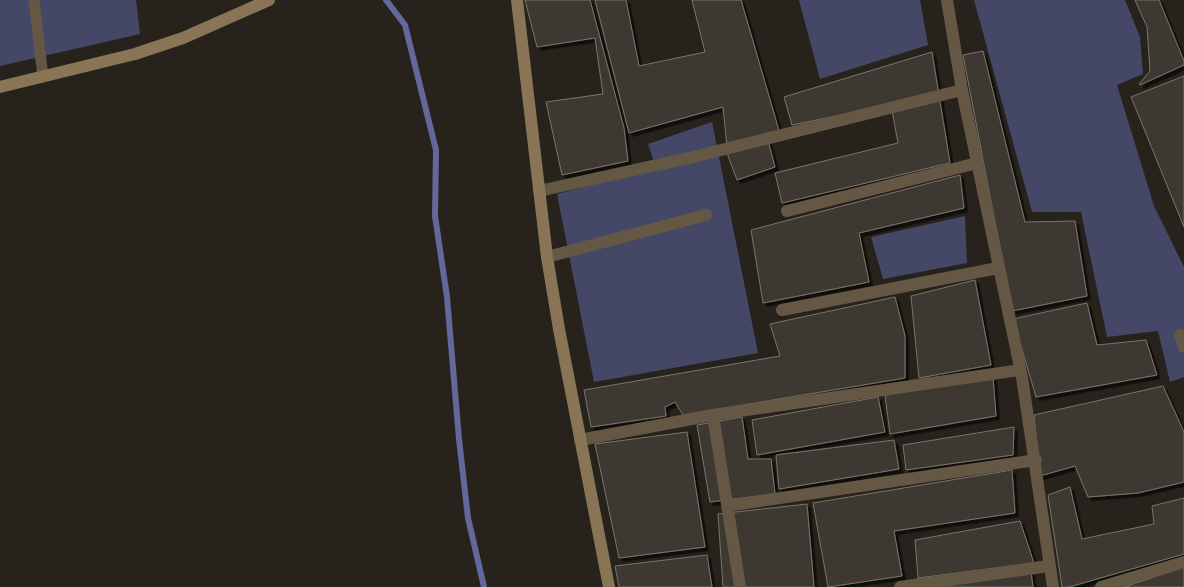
<svg xmlns="http://www.w3.org/2000/svg" width="1184" height="587" viewBox="0 0 1184 587" font-family="Manrope,sans-serif">
  <defs>
    <filter id="shadow"><feDropShadow dx="3.5" dy="3.5" stdDeviation="0" flood-color="#0009"/></filter>
  </defs>
  <rect width="100%" height="100%" fill="#27231c"/>
  <path fill="#444866" d="M0 0H136L140 34 0 66Z
    M799 0H920L928 45 820 79Z
    M974 0H1125L1140 37 1143 74 1117 85 1154 206 1184 267V377L1170 382 1158 331 1107 337 1081 212H1032Z
    M712 122 758 353 594 382 557 194 656 168 648 144Z
    M965 216 967 263 883 279 871 237Z"/>
  <g fill="none" stroke-linecap="round" stroke-linejoin="round">
    <path stroke="#63689a" stroke-width="6" d="M386 0 405 25 436 150 435 216 447 297 459 439 468 518 484 587"/>
  </g>
  <path fill="#3c3730" stroke="#7a756d" filter="url(#shadow)" d="M525 0H590L624 128 628 161 562 175 546 102 603 94 595 38 537 47Z
    M595 0H626L639 66 705 52 692 0H741L780 134 766 133 775 167 737 180 728 156 723 107 629 133Z
    M1135 0H1159L1184 61V65L1140 85 1139 84 1150 71 1147 27Z
    M983 51 1025 222 1075 221 1087 296 1012 311 963 55Z
    M932 52 950 163 782 203 775 173 898 143 891 105 792 125 784 97Z
    M1184 76V227L1131 97Z
    M960 175 964 208 859 233 869 282 763 303 751 230Z
    M975 280 991 365 919 378 911 296Z
    M895 297 905 336V378L683 415 675 402 665 407 666 416 591 427 584 390 780 356 770 324Z
    M1087 303 1097 345 1146 340 1157 375 1036 397 1013 319Z
    M993 377 996 416 890 434 885 395Z
    M1163 386 1184 432V482L1138 493 1088 497 1075 466 1040 476 1034 415Z
    M878 397 885 432 757 455 752 420Z
    M742 417 748 459H771L775 494 710 502 697 425Z
    M1014 427 1013 455 906 470 903 445Z
    M687 432 705 547 619 558 595 444Z
    M894 440 899 469 779 489 776 455Z
    M1012 470 1015 513 894 531 902 576 828 587 813 503Z
    M1070 487 1082 539 1154 524 1152 506 1184 498V554L1069 587H1062L1048 495Z
    M807 504 814 587H723L718 514Z
    M1020 521 1034 563 918 578 915 540Z
    M707 555 712 587H619L615 566Z
    M1184 567V587H1124Z
    M1031 572 1033 587H932Z"/>
  <g fill="none" stroke-linecap="round" stroke-linejoin="round">
    <path stroke="#645844" stroke-width="11" d="M34 0 43 77"/>
    <path stroke="#645844" stroke-width="12" d="M947 0 962 90 1022 377 1053 587
      M539 191 693 157 962 90
      M787 211 977 163
      M547 257 706 215
      M782 310 998 268
      M1180 335 1184 347
      M713 415 740 587
      M580 440 713 415 1020 370
      M727 506 1036 460
      M900 587 1049 566
      M1101 587 1184 562"/>
    <path stroke="#897555" stroke-width="12" d="M517 0 547 257 559 329 609 587
      M0 87 135 54 183 38 269 0"/>
  </g>
</svg>
